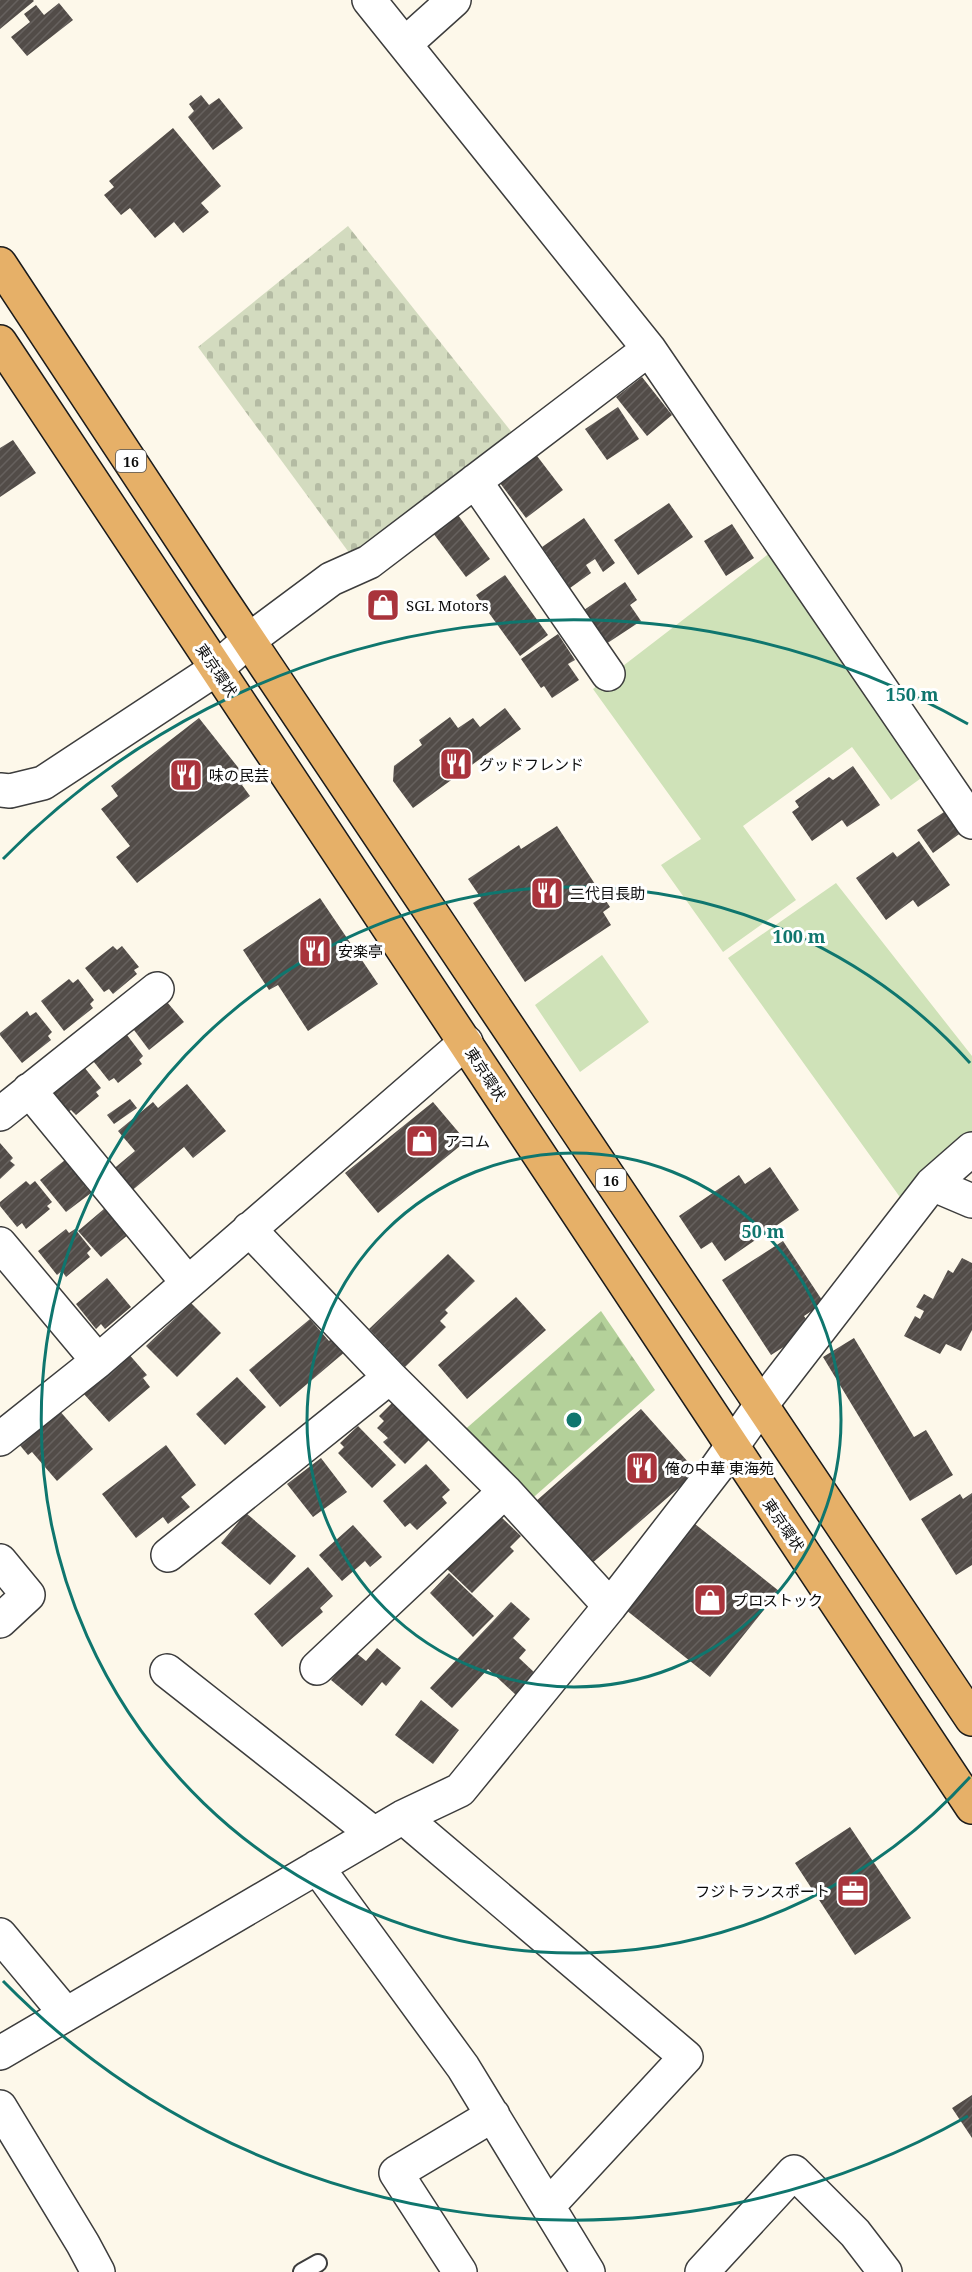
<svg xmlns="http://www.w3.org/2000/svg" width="972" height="2272" viewBox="0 0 972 2272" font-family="'Noto Serif','Noto Sans JP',serif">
  <defs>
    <pattern id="forest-firs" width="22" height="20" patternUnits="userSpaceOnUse" patternTransform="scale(1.5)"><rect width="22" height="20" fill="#b4d19a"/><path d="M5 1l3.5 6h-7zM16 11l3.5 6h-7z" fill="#99b283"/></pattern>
    <pattern id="cemetery-stones" width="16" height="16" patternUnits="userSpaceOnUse" patternTransform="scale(1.5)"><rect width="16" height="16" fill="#d3dbbf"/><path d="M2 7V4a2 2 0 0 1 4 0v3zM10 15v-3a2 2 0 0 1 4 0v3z" fill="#b4bba3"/></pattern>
    <pattern id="building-hatch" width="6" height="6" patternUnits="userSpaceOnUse" patternTransform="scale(1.5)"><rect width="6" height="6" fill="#524c48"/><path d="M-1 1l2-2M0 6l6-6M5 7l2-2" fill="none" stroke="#66615e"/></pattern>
  </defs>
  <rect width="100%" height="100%" fill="#fdf8ea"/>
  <path fill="#cfe2b8" d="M771 552 924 776 891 800 852 747 743 826 796 900 723 952 661 865 701 839 593 689Z
    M836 883 972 1056V1135L902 1200 728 958Z
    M602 955 649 1022 580 1072 535 1005Z"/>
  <path fill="url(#forest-firs)" d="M601 1311 655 1390 527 1503 461 1433Z"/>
  <path fill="url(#cemetery-stones)" d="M348 226 518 440 365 554H350L198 347Z"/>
  <path fill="url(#building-hatch)" d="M0 0H33L34 1 0 29Z
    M59 3 73 20 27 56 11 37 30 22 24 14 36 5 44 15Z
    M201 95 209 105 219 98 243 128 213 150 188 117 194 111 189 104Z
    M173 128 221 186 201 203 209 212 183 233 174 222 155 238 130 208 121 215 104 195 114 187 109 181Z
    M642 377 672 415 647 436 616 397Z
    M618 407 639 439 607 460 585 429Z
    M13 440 36 473 0 497V448Z
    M534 452 563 490 526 518 497 479Z
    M669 503 693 537 638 575 614 540Z
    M458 515 490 559 466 577 433 533Z
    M584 518 615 563 603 572 595 559 586 565 591 573 570 588 542 547Z
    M732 524 754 558 726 576 704 541Z
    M505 575 548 635 520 656 476 595Z
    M625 582 637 600 630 605 641 621 606 644 584 610Z
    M558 634 575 660 568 664 579 680 552 698 544 686 541 688 521 659Z
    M505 708 521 729 413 808 393 781 394 766 422 745 419 740 450 717 458 728 473 718 480 727Z
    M199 718 248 780 242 785 250 796 137 883 116 857 130 846 101 809 118 796 111 786Z
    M853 766 880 805 847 827 842 820 812 841 792 812 799 807 795 801 829 777 833 780Z
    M947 810 962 832 933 853 917 830Z
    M557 826 610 907 603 912 611 925 525 982 473 903 481 898 468 879 519 845 521 849Z
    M919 841 950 885 918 907 913 900 886 920 856 878 893 852 897 857Z
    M320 898 378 984 308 1031 278 985 269 990 243 950Z
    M113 946 117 950 122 946 139 967 134 970 137 974 113 994 109 989 104 992 85 968Z
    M69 979 73 983 78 979 94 1000 90 1004 93 1008 64 1031 41 1001Z
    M167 1002 184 1022 149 1050 131 1026Z
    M27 1011 30 1016 36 1012 52 1032 48 1036 51 1040 22 1063 0 1035V1033Z
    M118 1035 121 1039 127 1035 143 1056 139 1060 142 1064 118 1083 114 1078 109 1081 90 1057Z
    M84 1067 101 1088 96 1092 99 1096 76 1115 71 1110 67 1113 47 1089Z
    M187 1084 226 1131 193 1158 184 1147 129 1193 111 1171 135 1151 118 1131 153 1102 158 1108Z
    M130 1099 137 1108 114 1124 107 1115Z
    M433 1102 466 1141 378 1213 345 1173Z
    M0 1143 13 1158 10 1161 15 1165 0 1179Z
    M70 1156 91 1181 85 1186 91 1193 66 1212 40 1180Z
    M770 1167 799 1210 725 1261 712 1242 701 1249 679 1216 739 1175 745 1184Z
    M26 1181 30 1185 35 1181 52 1202 47 1206 50 1209 26 1229 22 1223 17 1227 0 1206V1202Z
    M111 1203 130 1227 124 1232 128 1235 101 1257 78 1231Z
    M66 1229 69 1233 75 1229 91 1249 87 1253 90 1257 66 1277 62 1271 57 1275 38 1251Z
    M783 1241 824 1303 804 1316 808 1322 793 1341 771 1355 722 1280Z
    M448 1254 475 1281 445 1310 448 1313 440 1321 446 1327 405 1367 369 1329Z
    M962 1258 972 1263V1330L961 1351 946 1344 940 1354 904 1336 915 1316 920 1319 924 1311 916 1307 924 1294 933 1299 948 1270 953 1273Z
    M107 1278 131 1307 105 1329 101 1324 96 1329 76 1304Z
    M516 1297 546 1330 467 1399 438 1365Z
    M191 1303 221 1333 177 1377 146 1346Z
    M310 1319 329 1341 334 1336 346 1351 280 1407 249 1370Z
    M854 1338 914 1437 926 1430 953 1475 910 1501 823 1357Z
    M127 1352 147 1375 143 1378 150 1387 109 1422 83 1393Z
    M237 1377 266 1407 225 1445 196 1414Z
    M393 1402 430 1439 405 1464 383 1442 388 1438 377 1428 384 1421 379 1416Z
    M58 1409 93 1449 57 1481 32 1452 28 1455 18 1443Z
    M641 1409 697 1472 590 1565 535 1502Z
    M358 1426 396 1465 372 1488 338 1453 344 1447 340 1443Z
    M166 1445 196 1485 181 1497 190 1507 168 1524 163 1517 136 1538 102 1494Z
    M321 1458 347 1492 313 1517 287 1484Z
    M426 1464 450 1490 442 1497 447 1503 417 1530 410 1523 405 1527 383 1501Z
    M972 1493V1565L956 1575 921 1519 960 1494 963 1499Z
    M246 1513 296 1556 270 1585 221 1543Z
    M498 1514 521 1536 510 1547 514 1551 472 1593 445 1567Z
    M695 1524 779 1591 710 1677 626 1610Z
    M353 1525 382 1557 370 1567 365 1561 342 1581 319 1555Z
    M308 1567 333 1596 320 1608 323 1612 282 1647 254 1614Z
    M449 1573 494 1616 473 1637 430 1593Z
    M511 1602 530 1619 513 1638 526 1650 519 1658 536 1674 516 1695 488 1669 452 1708 430 1688Z
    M377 1648 401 1668 386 1686 382 1682 362 1706 331 1680 355 1652 366 1661Z
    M421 1700 459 1730 433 1764 395 1735Z
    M850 1827 911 1918 855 1955 795 1863Z
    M972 2095V2138L952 2108Z"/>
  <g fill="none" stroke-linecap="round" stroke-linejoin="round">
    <g stroke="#3d3d3d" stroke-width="20">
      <path id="service" d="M302 2272 318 2263"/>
    </g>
    <g stroke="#3d3d3d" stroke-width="36">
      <path id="minor" d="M369 0 649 349 972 822
        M405 44 454 0
        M475 481 608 674
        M216 669 249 640 331 579 369 562 649 349
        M29 1090 188 1283
        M0 1114 157 989
        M932 1184 972 1201
        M249 1229 390 1377 505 1491 610 1606
        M0 1244 98 1361
        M0 1439 98 1361 466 1042
        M168 1555 390 1377
        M0 1561 28 1595 0 1621
        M317 1668 505 1491
        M167 1671 374 1834
        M403 1817 686 2057 548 2206
        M317 1867 463 2067 588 2272
        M0 1935 66 2014
        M0 2053 403 1817 460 1790 610 1606 716 1469 762 1404 932 1184 972 1149
        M0 2107 83 2244 98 2272
        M460 2272 396 2173 493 2115
        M702 2272 794 2172 855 2233 885 2272"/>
    </g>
    <g stroke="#3d3d3d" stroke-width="36">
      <path id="tertiary" d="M0 790 10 791 43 783 216 669"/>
    </g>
    <g stroke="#1b1b1b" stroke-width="36">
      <path id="trunk" d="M0 264 219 596 972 1719
        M0 342 972 1807"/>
    </g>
    <use href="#service" stroke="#fff" stroke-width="16"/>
    <use href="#minor" stroke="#fff" stroke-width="33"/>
    <use href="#tertiary" stroke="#fff" stroke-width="33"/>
    <use href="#trunk" stroke="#e6b068" stroke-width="33"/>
  </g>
  <g fill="none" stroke="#0f766e" stroke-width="3">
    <circle cx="574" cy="1420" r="267"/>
    <path d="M970 1777A533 533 0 1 1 970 1063"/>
    <path d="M968 2116A800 800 0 0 1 3 1981M3 859A800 800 0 0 1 968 724"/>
  </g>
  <defs>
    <g id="shop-square" transform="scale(1.725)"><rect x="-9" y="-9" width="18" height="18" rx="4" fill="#a9343c" stroke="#fff"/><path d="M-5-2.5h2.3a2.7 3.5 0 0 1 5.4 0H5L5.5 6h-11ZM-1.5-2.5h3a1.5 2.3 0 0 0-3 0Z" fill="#fff"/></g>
    <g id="restaurant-square" transform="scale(1.725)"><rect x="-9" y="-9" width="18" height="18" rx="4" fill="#a9343c" stroke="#fff"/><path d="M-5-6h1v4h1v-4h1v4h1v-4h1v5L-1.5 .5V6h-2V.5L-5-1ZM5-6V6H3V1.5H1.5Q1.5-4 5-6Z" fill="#fff"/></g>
    <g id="office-square" transform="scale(1.725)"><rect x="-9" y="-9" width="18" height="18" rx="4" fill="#a9343c" stroke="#fff"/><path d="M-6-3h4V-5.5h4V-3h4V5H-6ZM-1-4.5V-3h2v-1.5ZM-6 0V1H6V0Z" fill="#fff"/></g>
  </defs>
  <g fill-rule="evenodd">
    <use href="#shop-square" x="383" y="605"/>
    <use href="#restaurant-square" x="456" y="764"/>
    <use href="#restaurant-square" x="186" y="775"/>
    <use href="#restaurant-square" x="547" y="893"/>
    <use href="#restaurant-square" x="315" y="951"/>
    <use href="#shop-square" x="422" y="1141"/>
    <use href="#restaurant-square" x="642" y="1468"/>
    <use href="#shop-square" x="710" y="1600"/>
    <use href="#office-square" x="853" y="1891"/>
  </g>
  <g text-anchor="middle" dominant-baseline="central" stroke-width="6" stroke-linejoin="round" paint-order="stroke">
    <g fill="#fff" stroke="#545454" stroke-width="1.5">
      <rect x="116" y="450" width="30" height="22" rx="4.5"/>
      <rect x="596" y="1169" width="30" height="22" rx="4.5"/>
    </g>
    <g font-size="14" font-weight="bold" fill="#0a0a0a">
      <text x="131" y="461">16</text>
      <text x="611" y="1180">16</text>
    </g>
    <g font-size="15" fill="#0a0a0a" stroke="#fff" text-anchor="start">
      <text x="406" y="605">SGL Motors</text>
      <text x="479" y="764">グッドフレンド</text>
      <text x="209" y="775">味の民芸</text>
      <text x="570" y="893">二代目長助</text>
      <text x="338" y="951">安楽亭</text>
      <text x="445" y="1141">アコム</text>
      <text x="665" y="1468">俺の中華 東海苑</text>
      <text x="733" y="1600">プロストック</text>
      <text x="830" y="1891" text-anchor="end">フジトランスポート</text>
    </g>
    <g font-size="15" fill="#0a0a0a" stroke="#fff">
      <text transform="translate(217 670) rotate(56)">東京環状</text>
      <text transform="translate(486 1074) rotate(57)">東京環状</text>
      <text transform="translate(784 1525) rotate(56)">東京環状</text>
    </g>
  </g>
  <circle cx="574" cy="1420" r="9" fill="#0f766e" stroke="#fff" stroke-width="3"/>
  <g font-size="18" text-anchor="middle" font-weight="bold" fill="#0f766e" stroke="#fff" stroke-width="6" stroke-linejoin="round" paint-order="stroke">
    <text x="912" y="701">150 m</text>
    <text x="799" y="943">100 m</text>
    <text x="763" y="1238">50 m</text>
  </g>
</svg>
